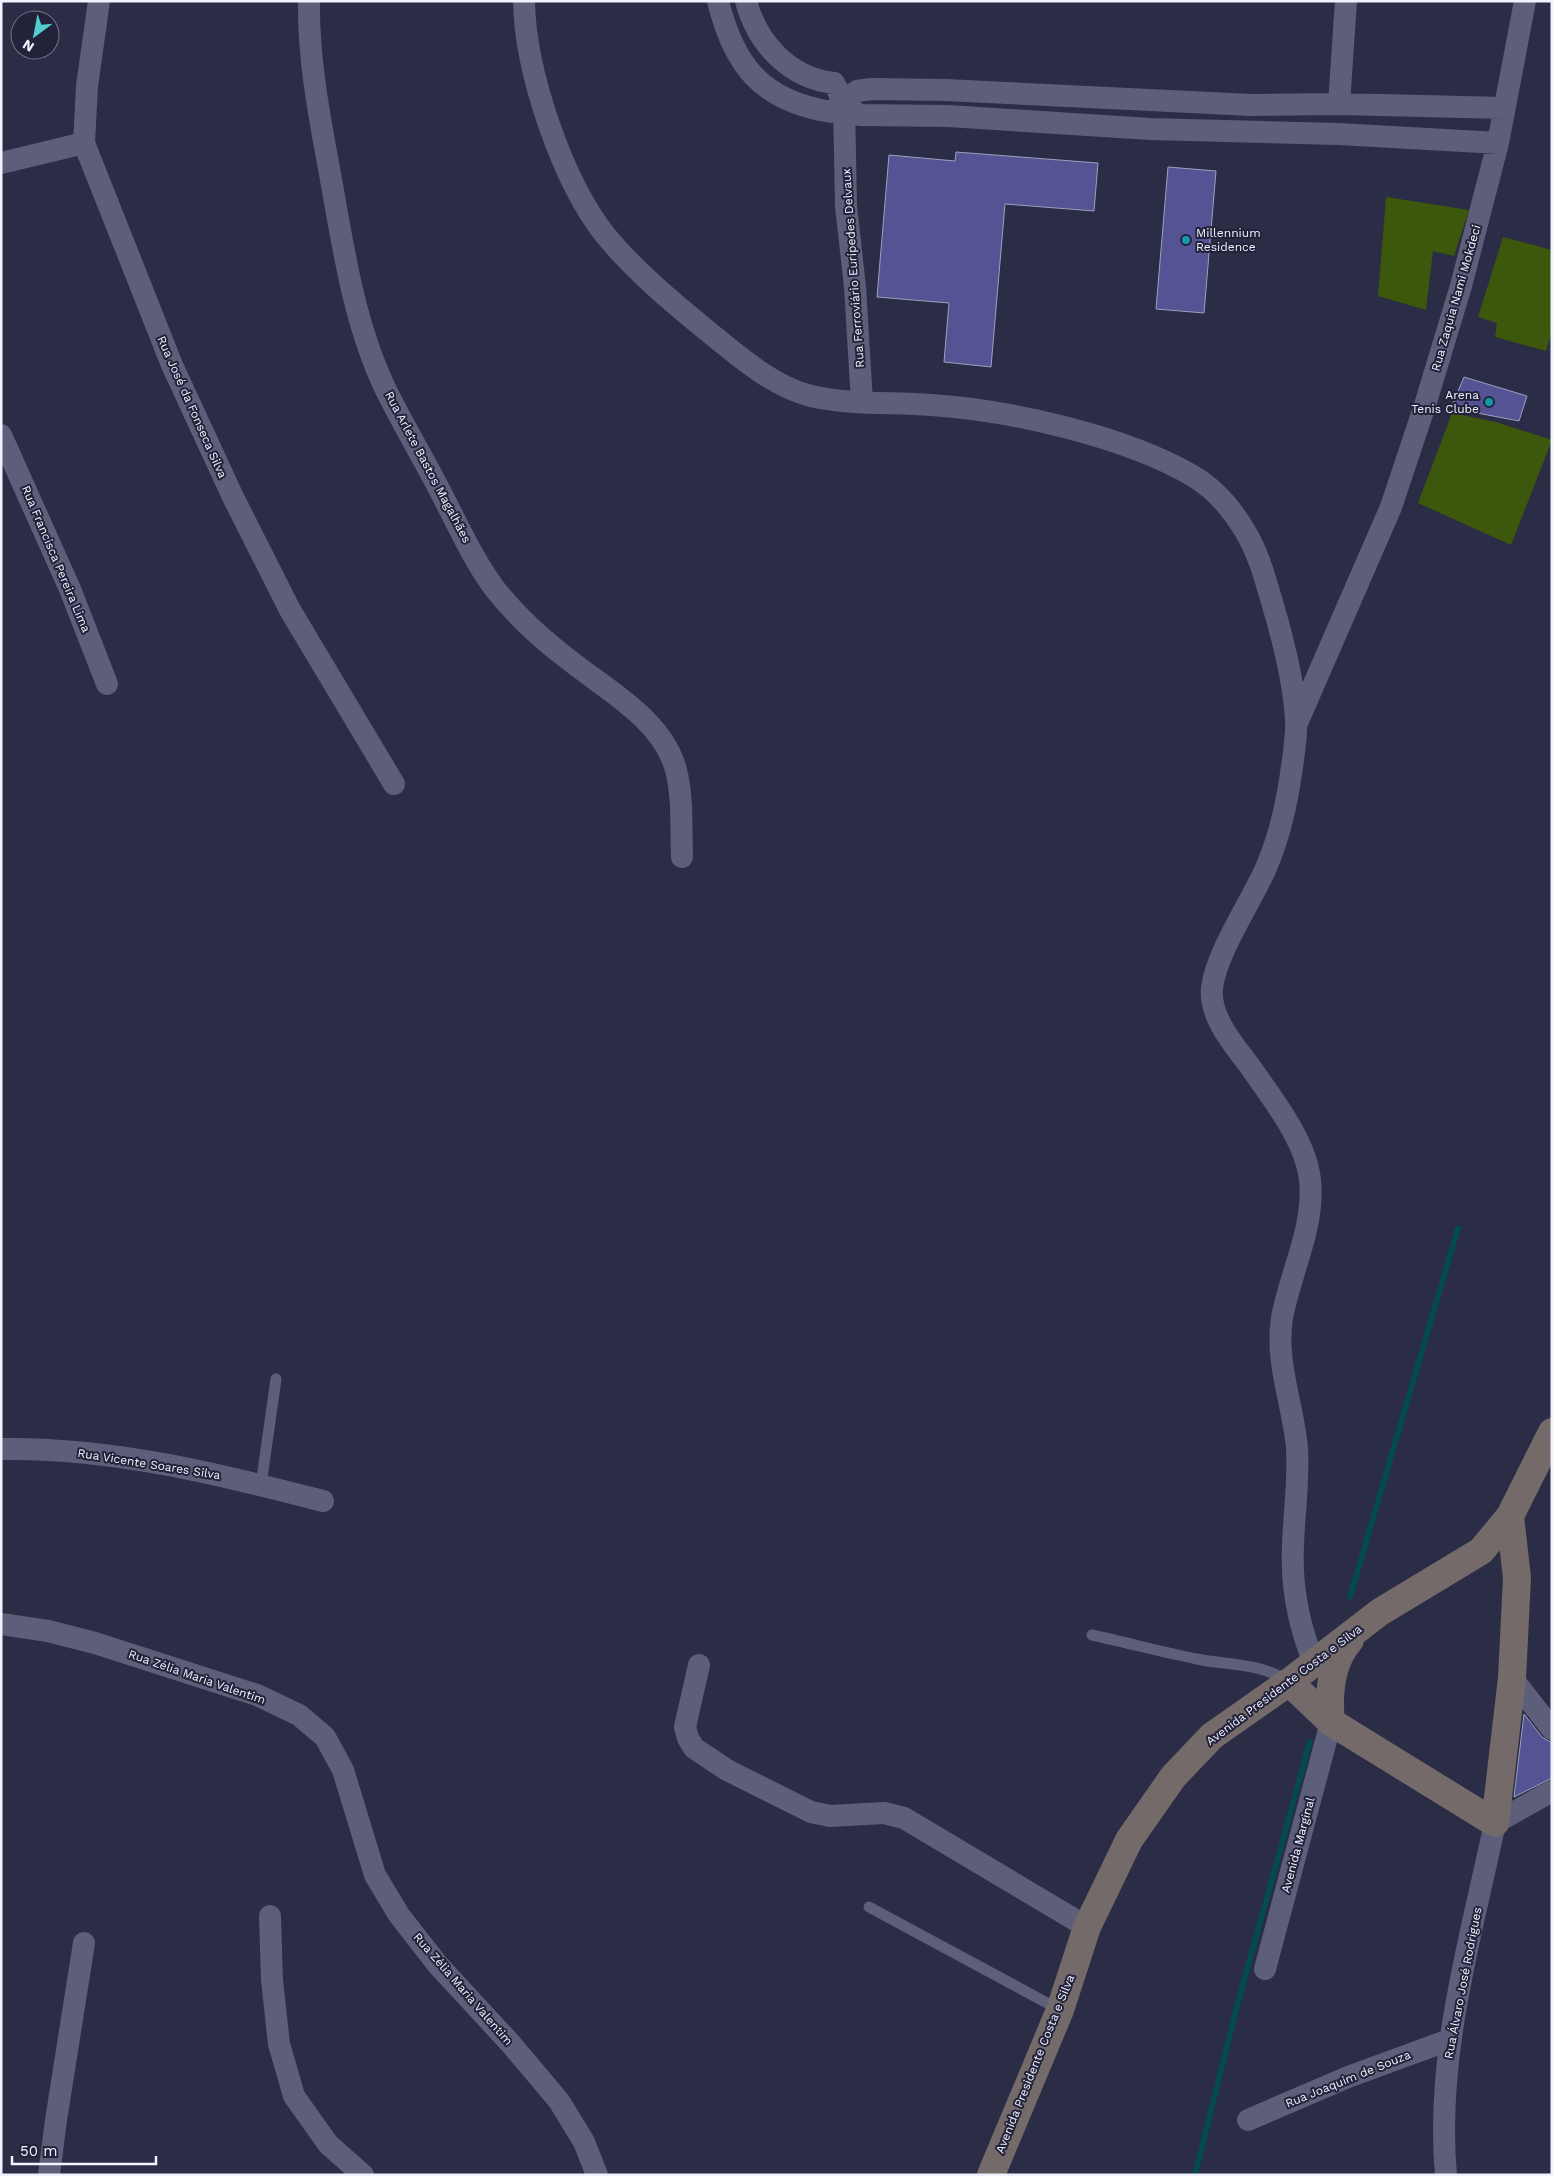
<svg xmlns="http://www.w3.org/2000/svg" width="1553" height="2176" viewBox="0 0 1553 2176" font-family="'Work Sans',sans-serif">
  <rect width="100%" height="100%" fill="#2b2c45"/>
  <path fill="#3d570c" d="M1386 197 1469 210 1454 256 1433 251 1426 310 1378 296Z
    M1503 237 1552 250V331L1546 351 1495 337 1497 323 1478 317Z
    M1452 413 1496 422 1552 440 1511 545 1418 503Z"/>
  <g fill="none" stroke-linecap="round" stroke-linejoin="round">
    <path stroke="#044b4e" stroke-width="5.5" d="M1350 1597 1458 1228
      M1195 2175 1236 2010 1310 1741"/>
  </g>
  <path fill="#545495" stroke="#9ea0be" d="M956 152 1098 163 1094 211 1005 204 991 367 944 362 949 303 877 297 889 155 955 161Z
    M1168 167 1216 171 1204 313 1156 309Z
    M1464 377 1527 396 1519 421 1451 408Z
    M1524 1714 1542 1737 1552 1743V1778L1514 1797Z"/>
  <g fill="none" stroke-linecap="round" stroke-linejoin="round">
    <path stroke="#5d5e7a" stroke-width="11" d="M261 1485 276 1379
      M1092 1635C1129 1643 1165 1653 1202 1660 1231 1665 1262 1664 1288 1681
      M869 1907 1060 2010"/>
    <path stroke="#5d5e7a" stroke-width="22" d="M99 1 87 86 84 143 172 365 233 497 290 610 394 784
      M309 1C308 63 321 124 332 185 344 253 355 325 385 388 401 421 421 454 438 487 456 521 472 558 495 589 517 617 545 642 573 663 610 692 663 721 676 770 683 797 681 829 682 857
      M524 1C525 71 562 181 606 236 636 272 673 303 710 333 738 356 774 387 811 396 850 405 891 402 931 405 1009 410 1125 436 1193 476 1215 489 1232 509 1245 531 1258 552 1265 578 1272 602 1283 639 1294 681 1296 720 1297 730 1295 741 1294 752 1289 792 1282 831 1266 868 1251 902 1216 953 1212 988 1209 1016 1233 1044 1249 1065 1271 1097 1306 1140 1310 1180 1315 1227 1290 1273 1282 1318 1275 1362 1293 1404 1297 1448 1299 1481 1294 1513 1293 1546 1291 1586 1299 1626 1314 1663
      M718 1C734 66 762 101 831 112L857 91 871 89 946 90 1251 105 1339 104 1504 108
      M746 1C757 43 789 78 834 83L844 103 859 115 948 116 1150 129 1339 134 1498 143
      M844 103 846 206 855 287 862 402
      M1339 104 1346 1
      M1 163 84 143
      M1 435 70 589 107 684
      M1297 723 1391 507 1425 405 1461 286 1498 143 1525 1
      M1 1449C110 1447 219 1474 323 1501
      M1 1624 48 1631 95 1643 257 1695 299 1715 325 1737 343 1770 375 1875 399 1915 438 1965 511 2044 559 2101 584 2142 597 2175
      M699 1665 685 1727 688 1738 694 1748 727 1770 811 1812 830 1816 884 1813 904 1818 1087 1927
      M1512 1678 1552 1729
      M270 1916 272 1980 279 2044 294 2096 328 2144 363 2175
      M1265 1969 1331 1722
      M1248 2120 1348 2077 1449 2040
      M49 2175 56 2120 84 1943
      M1446 2175C1435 2057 1471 1937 1495 1823L1552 1791"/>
    <path stroke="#736a69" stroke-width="28" d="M1289 1682 1331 1722 1495 1823 1512 1678 1517 1578 1510 1516
      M1331 1722C1328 1693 1330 1663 1350 1640
      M991 2175 1060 2010 1087 1927 1129 1840 1173 1777 1212 1736 1289 1682 1380 1612 1481 1551 1510 1516 1552 1432"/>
  </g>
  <g fill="#0f9aa8" stroke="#22223a" stroke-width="2">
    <circle cx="1186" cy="240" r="5"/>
    <circle cx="1489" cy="402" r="5"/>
  </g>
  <g text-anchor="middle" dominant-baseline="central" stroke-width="4" stroke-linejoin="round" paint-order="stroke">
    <g font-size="12" fill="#f1f2ff" stroke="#22223a" text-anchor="start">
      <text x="1196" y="233">Millennium<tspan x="1196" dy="14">Residence</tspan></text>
      <text x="1479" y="395" text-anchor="end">Arena<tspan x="1479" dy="14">Tenis Clube</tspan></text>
    </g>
    <g font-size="12" fill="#f1f2ff" stroke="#22223a">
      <text transform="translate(853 268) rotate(-94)">Rua Ferroviário Eurípedes Delvaux</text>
      <text transform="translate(1456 298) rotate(-74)">Rua Zaquia Nami Mokdeci</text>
      <text transform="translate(192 407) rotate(66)">Rua José da Fonseca Silva</text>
      <text transform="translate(428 467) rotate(62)">Rua Arlete Bastos Magalhães</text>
      <text transform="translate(56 559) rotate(67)">Rua Francisca Pereira Lima</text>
      <text transform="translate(149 1464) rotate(9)">Rua Vicente Soares Silva</text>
      <text transform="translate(197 1677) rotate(19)">Rua Zélia Maria Valentim</text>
      <text transform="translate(1284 1685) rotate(-37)">Avenida Presidente Costa e Silva</text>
      <text transform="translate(1298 1845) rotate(-75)">Avenida Marginal</text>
      <text transform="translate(1463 1983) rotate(-79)">Rua Álvaro José Rodrigues</text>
      <text transform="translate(463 1989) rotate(49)">Rua Zélia Maria Valentim</text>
      <text transform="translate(1035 2064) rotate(-68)">Avenida Presidente Costa e Silva</text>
      <text transform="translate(1348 2079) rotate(-22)">Rua Joaquim de Souza</text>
    </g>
  </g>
  <rect width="1553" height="2176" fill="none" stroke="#f1f2ff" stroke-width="5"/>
  <g transform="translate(35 35) rotate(212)"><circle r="24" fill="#22223a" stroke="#757589"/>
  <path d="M0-4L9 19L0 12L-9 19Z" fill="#52cdd0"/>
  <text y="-8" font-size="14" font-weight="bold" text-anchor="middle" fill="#f1f2ff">N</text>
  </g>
  <path d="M12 2156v8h144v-8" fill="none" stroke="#f1f2ff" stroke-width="2.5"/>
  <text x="20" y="2156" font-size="15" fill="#f1f2ff" stroke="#22223a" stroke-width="4" paint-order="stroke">50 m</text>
</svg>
